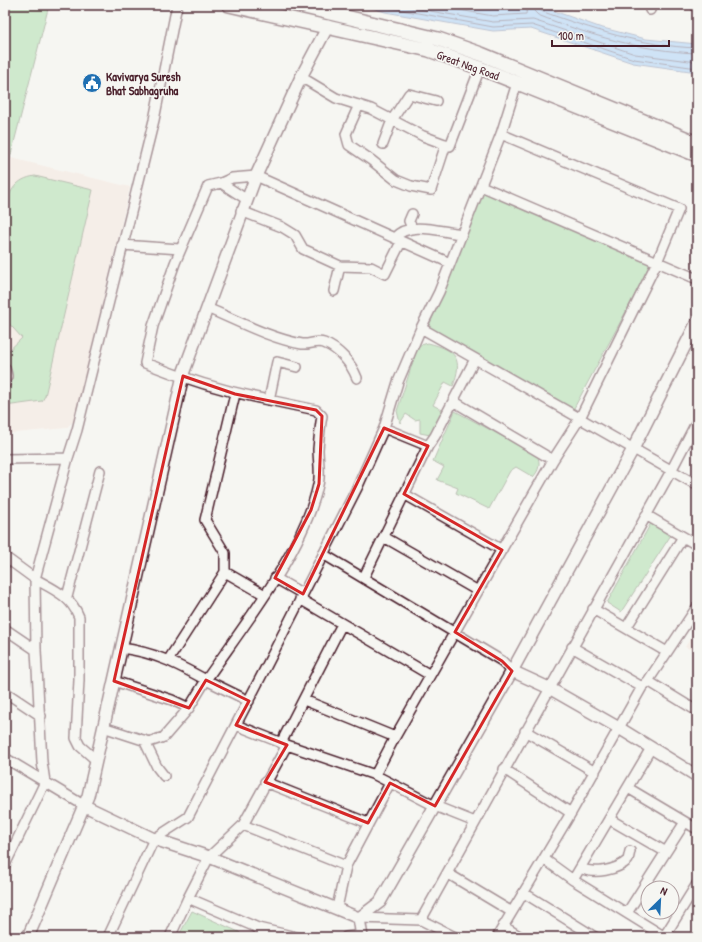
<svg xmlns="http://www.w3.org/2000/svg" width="702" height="942" viewBox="0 0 702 942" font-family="'Patrick Hand',sans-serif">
  <rect width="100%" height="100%" fill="#f6f6f2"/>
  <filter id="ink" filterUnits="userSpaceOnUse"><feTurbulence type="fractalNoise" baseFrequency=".025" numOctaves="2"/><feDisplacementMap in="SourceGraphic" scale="8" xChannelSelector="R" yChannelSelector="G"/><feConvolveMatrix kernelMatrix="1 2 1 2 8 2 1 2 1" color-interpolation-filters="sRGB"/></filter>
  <g filter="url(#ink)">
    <path fill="#f4e4db" d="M11 158 130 187 74 421 66 428 5 434V178Z
      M697 628V652L685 647Z"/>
    <path fill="#9fdaa0" stroke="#747c66" d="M5 5H49L5 178Z
      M35 176 93 190 45 396 42 401 5 406V392L12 379V371L5 360V354L22 338 5 319V208C10 190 16 179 35 176Z
      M482 189 652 263 573 410 428 328 451 275Z
      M428 343C457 350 463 359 453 386L445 382 433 405 444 411 430 435 420 433V419L415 420 406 414 400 423 397 411 416 352 421 345Z
      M455 411 537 455C541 463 539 471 533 477L516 467 510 471 489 509 456 493 458 488 437 480 444 467 433 461Z
      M651 523 671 535 621 612 607 603Z
      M192 911 239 932 243 937H178Z"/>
    <path fill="#9fccfa" stroke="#7d87a7" d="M362 5H537L599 27 646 39 697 44V72L633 63 531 29 493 31 385 12Z"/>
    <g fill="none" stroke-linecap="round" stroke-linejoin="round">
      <path stroke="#6c647e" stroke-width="1" d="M375 5 493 27 532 25 634 59 697 68
        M396 5 493 22 533 20 635 54 697 62
        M431 5 493 16 526 14 527 5
        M533 5 534 11 538 15C588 35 642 51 697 53
        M538 5 541 11C591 29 642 46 697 48"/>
      <g stroke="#4a1f2b" stroke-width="12">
        <path id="minor" d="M650 10 651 5
          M301 77 336 98 371 109 423 136 450 146 480 68
          M359 105 346 134 349 145 371 160 396 180 411 186 431 190 446 144
          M383 144 392 120 409 94 436 101
          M221 183 232 178 256 176 450 263
          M481 186 697 279
          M246 199 221 183 208 186 175 263 153 326 145 363C185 379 227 392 269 400L277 362 297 367
          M241 211 282 227 295 235 303 249 340 266 371 267 385 274 401 242
          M412 214 409 221 412 228
          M394 238C410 220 441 232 462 234
          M122 245 180 249
          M334 291 340 266
          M207 308C238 321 269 338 302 344 310 345 316 340 324 343 339 349 351 363 357 378
          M421 328 697 485
          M5 368 7 376 5 384
          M453 401 553 460
          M384 428 428 446
          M68 458 77 430 154 120 177 5
          M5 459 68 458 35 579C53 589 71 596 79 617V680L76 738 80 746 96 760
          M404 494 502 550
          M646 515 697 545
          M384 537 478 591
          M323 554 502 661 512 671
          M5 557 35 579 36 650 42 762 45 782 5 865
          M225 572 265 595
          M364 577 428 446 435 436 475 359
          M275 578 303 594
          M67 597 100 471
          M300 599 430 675
          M593 609 667 652
          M626 628 683 537
          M5 629 36 650
          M572 647 642 687
          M121 648C154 652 177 664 206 680 244 625 304 550 318 485 321 474 318 461 318 449 319 438 320 427 322 416L316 410 269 400
          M169 659 225 572V553L205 520 235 394
          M648 681 697 711
          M5 692 41 716
          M304 700 395 737
          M189 708 206 680 249 701
          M236 725 287 745 375 775 435 806 475 822
          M103 727 149 742 164 737 189 708 172 700 114 681
          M525 731 595 772
          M144 740 157 767 164 776
          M281 743 342 624
          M651 748 573 880 665 937
          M5 758 85 806
          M504 769 571 813
          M375 775 395 737 478 591 553 460 580 418 657 262 679 209 501 134
          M265 782 368 823
          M628 788 697 829
          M609 819 666 852
          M243 825 346 866 390 783
          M544 859 573 880
          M581 868C594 875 617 870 628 860L630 851
          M447 873 512 912
          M524 893 595 937
          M188 898 209 857 243 825 287 745
          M337 908 346 866
          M627 913 685 822
          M359 918 421 920 455 937
          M421 920 671 471 697 421
          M503 926 521 937
          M258 928 296 937
          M108 937 154 839 188 817 267 665 358 486 384 428 398 382 421 328 439 292 501 134 517 83
          M170 937 188 898 258 928 261 937
          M346 937 361 935
          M497 937 571 813 642 687 648 681 697 607
          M664 937 697 884"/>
      </g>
      <g stroke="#4a1f2b" stroke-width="14">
        <path id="tertiary" d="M512 671 549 688 619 728 697 776
          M85 806 154 839 209 857 359 918
          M28 937 88 796 184 371 256 176 301 77 328 26
          M362 937 359 918 380 902 512 671 633 449 697 322"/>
      </g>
      <g stroke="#4a1f2b" stroke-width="16">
        <path id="secondary" d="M229 5 429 50 480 68 697 155
          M296 5 438 39 481 54 697 143"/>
      </g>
      <use href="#minor" stroke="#f6f6f2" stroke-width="9"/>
      <use href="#tertiary" stroke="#f6f6f2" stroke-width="11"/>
      <use href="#secondary" stroke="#f6f6f2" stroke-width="13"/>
    </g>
  </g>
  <path d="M0 0H702V942H0ZM183 376 235 394 316 410 322 416 319 484 311 510 275 578 303 594 384 428 428 446 404 494 502 550 455 632 502 661 512 671 435 806 390 783 368 823 265 782 287 745 236 725 249 701 206 680 189 708 114 681Z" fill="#f6f6f2" fill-opacity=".55" fill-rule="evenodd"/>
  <path fill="none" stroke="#d62828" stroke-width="3" stroke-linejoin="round" d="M183 376 235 394 316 410 322 416 319 484 311 510 275 578 303 594 384 428 428 446 404 494 502 550 455 632 502 661 512 671 435 806 390 783 368 823 265 782 287 745 236 725 249 701 206 680 189 708 114 681Z"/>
  <defs>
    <g id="civic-disc" transform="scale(1)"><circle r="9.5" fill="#1f6fb2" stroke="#f6f6f2"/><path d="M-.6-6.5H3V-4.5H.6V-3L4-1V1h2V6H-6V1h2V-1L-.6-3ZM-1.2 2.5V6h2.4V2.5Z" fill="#fff"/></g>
  </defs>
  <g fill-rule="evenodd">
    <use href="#civic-disc" x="92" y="83"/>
  </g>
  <g text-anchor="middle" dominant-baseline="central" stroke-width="3.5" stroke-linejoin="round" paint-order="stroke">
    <g font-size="12" fill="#4a1f2b" stroke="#f6f6f2">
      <text transform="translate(468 65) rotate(20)">Great Nag Road</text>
    </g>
    <g font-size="12" font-weight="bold" fill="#4a1f2b" stroke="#f6f6f2" text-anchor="start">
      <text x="106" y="76">Kavivarya Suresh<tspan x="106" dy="14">Bhat Sabhagruha</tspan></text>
    </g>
  </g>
  <rect width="702" height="942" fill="none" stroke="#f6f6f2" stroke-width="20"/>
  <rect x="10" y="10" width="682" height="922" fill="none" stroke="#4a1f2b" stroke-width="1.5" filter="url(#ink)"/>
  <g transform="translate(660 900) rotate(24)"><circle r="19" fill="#f6f6f2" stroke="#b1a0a2"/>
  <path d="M0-3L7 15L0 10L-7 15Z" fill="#1f6fb2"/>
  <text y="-6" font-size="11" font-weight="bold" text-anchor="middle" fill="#4a1f2b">N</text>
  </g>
  <path d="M552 40v6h117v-6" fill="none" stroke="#4a1f2b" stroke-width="2"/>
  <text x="558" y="40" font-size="12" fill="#4a1f2b" stroke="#f6f6f2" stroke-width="3" paint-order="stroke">100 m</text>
</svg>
